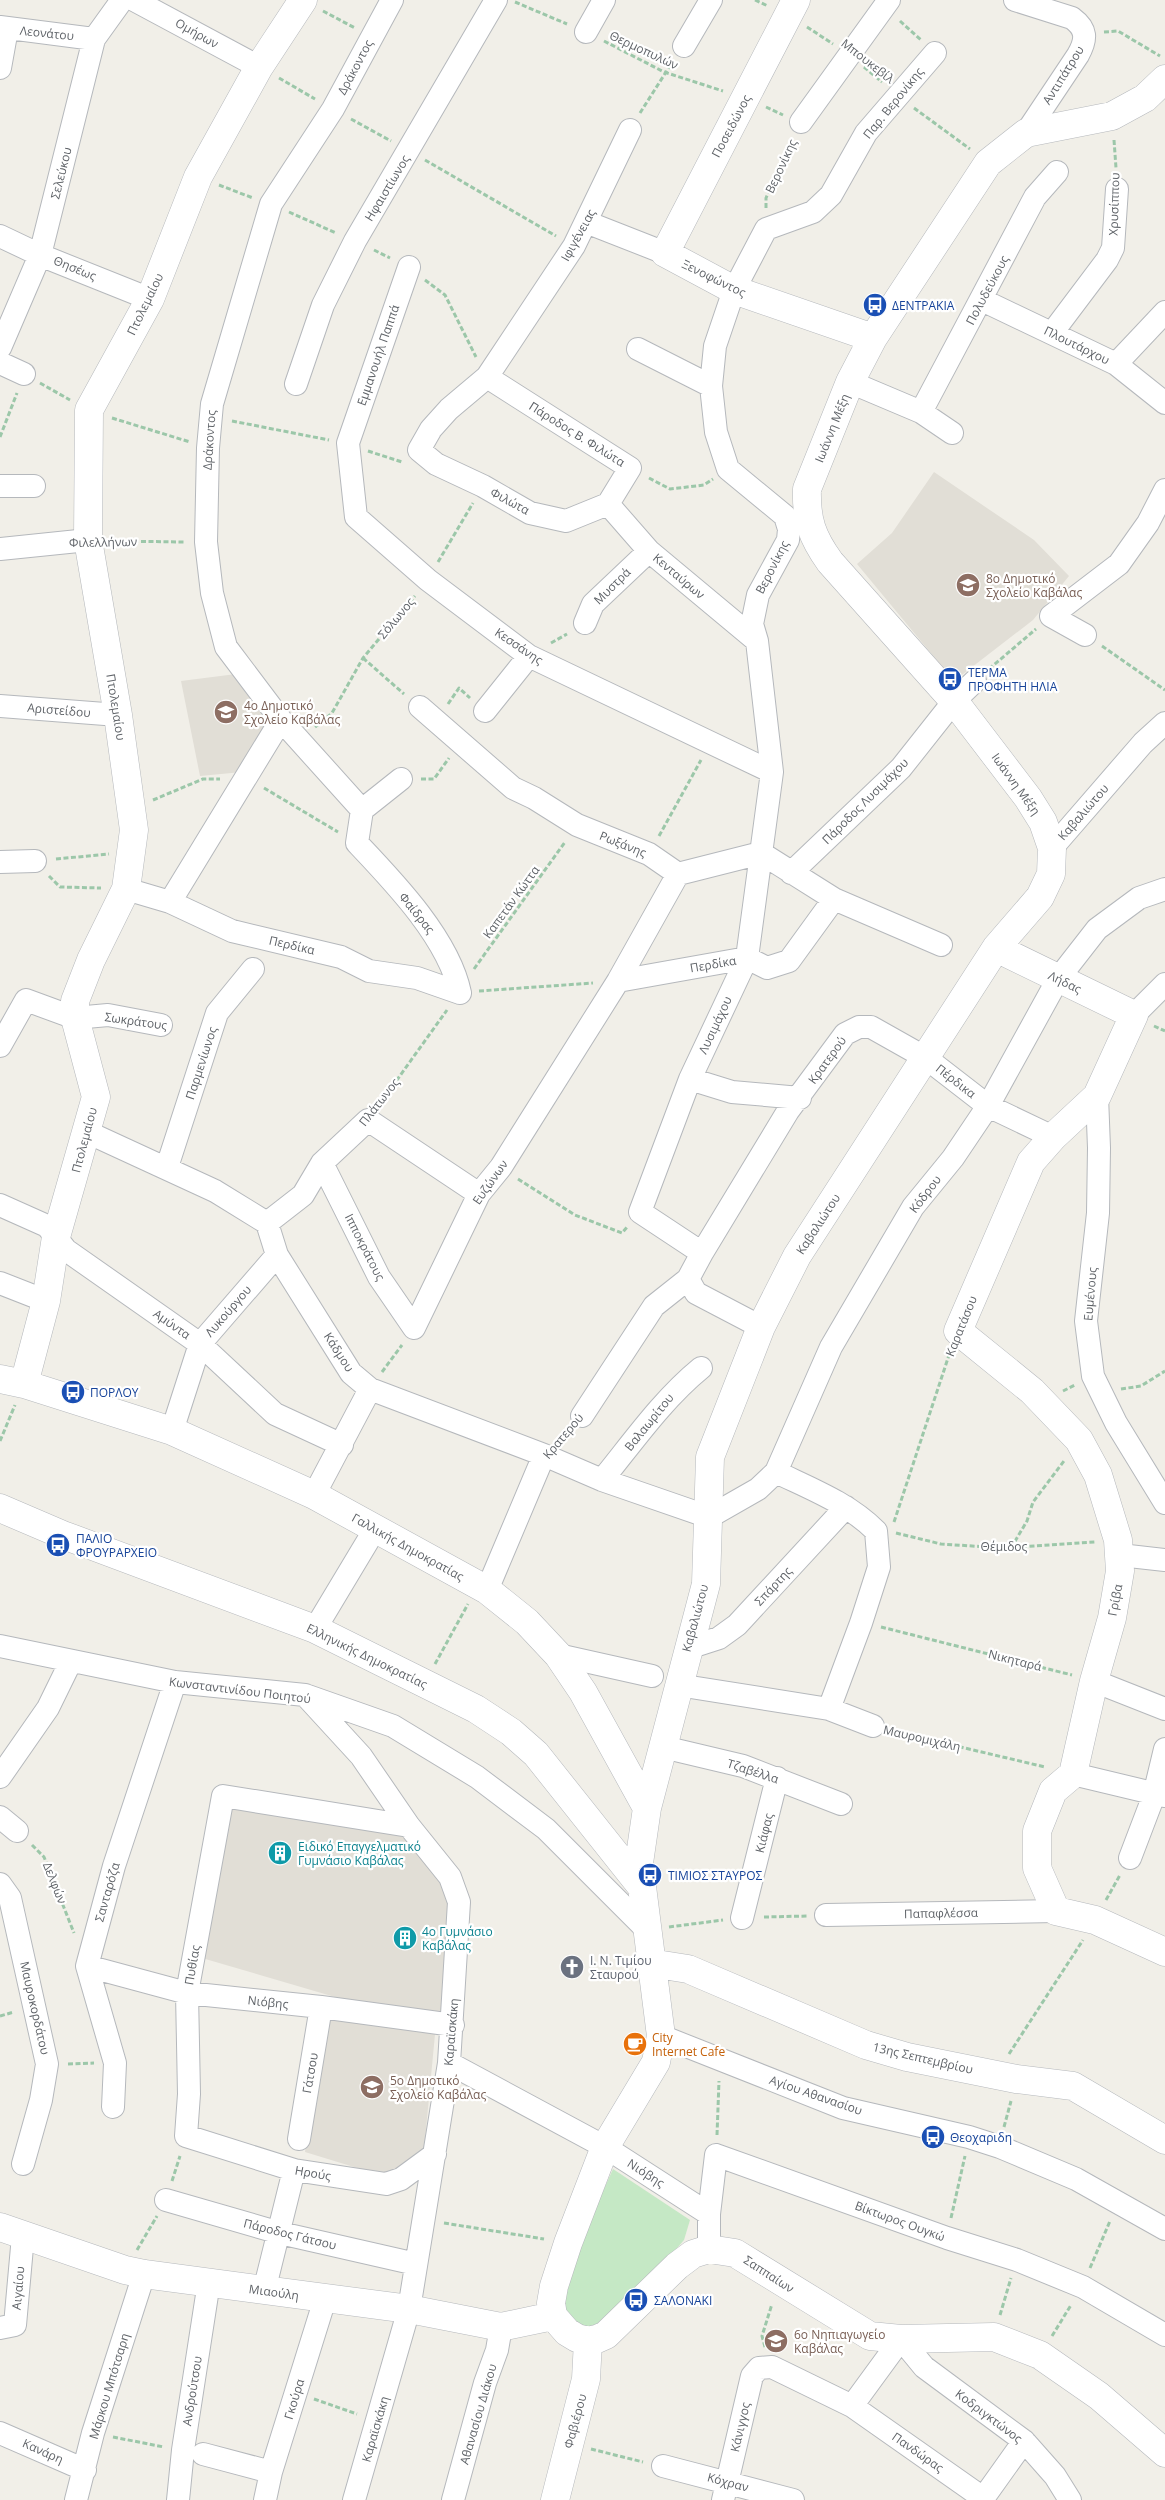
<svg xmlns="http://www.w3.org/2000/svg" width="1165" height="2500" viewBox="0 0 1165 2500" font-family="'Open Sans',sans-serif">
  <rect width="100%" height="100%" fill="#f1efe8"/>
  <path fill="#e1ded6" d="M934 472 1034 540 1069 576 1033 620 954 681 857 564 892 533Z
    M244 673 261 691 268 733 242 772 200 776 181 681Z
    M220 1799 406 1828 446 1883 452 1912 440 2018 352 2002 195 1956Z
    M325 2010 436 2024 424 2150 390 2178 305 2152Z"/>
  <path fill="#c5e8c5" d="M613 2169 690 2220 684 2240 614 2321 589 2329 577 2324 565 2312 562 2282Z"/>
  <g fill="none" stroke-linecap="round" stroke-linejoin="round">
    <g stroke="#b5b8bc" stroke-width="24">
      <path id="minor" d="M134 0 259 67
        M392 0 333 109 271 204 212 404 208 448 206 542 212 593 226 647 281 720 362 810 357 843C394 882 449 939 460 993
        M1015 0 1072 18C1087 29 1087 39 1078 55L1026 133
        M0 27 94 39
        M586 32 604 0
        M684 46 711 0
        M0 68 7 29
        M801 122 889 0
        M586 222 665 253
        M0 236 40 255 150 299
        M409 267 348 443 356 517 428 580 529 656 772 772
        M982 300 1116 364 1165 403
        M1052 333 1107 260 1113 248 1117 189
        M0 348 40 255 94 39 122 0
        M638 349 711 386
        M0 363 24 374
        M1116 364 1165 312
        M487 377 630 468 608 504
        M850 382 921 412 952 433
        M296 384 323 305 355 241 496 0
        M921 412 1035 197 1057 172
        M0 486H34
        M608 504 566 521 530 513 483 486 436 464 419 450 431 429 449 409 487 377 574 246 630 130
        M608 504 649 551 757 641
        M0 549 88 540
        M585 623 593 604 649 551
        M1085 635 1051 616 1119 564 1148 523 1165 490
        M0 706 118 715
        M420 707 513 788 534 798 577 825 649 854 678 874 761 853 834 899 941 945
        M485 711 529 656
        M362 810 401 779
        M1052 848 1143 743 1165 723
        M0 862 35 861
        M791 873 901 768 954 701 975 681
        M126 889 170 902 232 931 341 957 369 971 417 978 460 993
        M170 902 281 720
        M618 981 747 958 767 968 789 961 834 899
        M1134 1015 1165 984
        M0 1046 26 1000 75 1018 108 1015 161 1025
        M690 1079 732 1092 800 1098
        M1097 1096 1099 1148 1098 1213 1086 1321 1093 1376 1116 1423 1165 1503
        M87 1132 215 1191 267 1223 277 1255 351 1373 370 1389 544 1455 602 1480 709 1517 758 1489 776 1472 831 1347 913 1207 953 1158 988 1106 1058 979 1097 929 1139 898 1165 889
        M322 1163 379 1277 414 1328 479 1194 501 1167 618 981 678 874
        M167 1167 217 1013 253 969
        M0 1205 47 1226 66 1250 200 1344 275 1414 342 1445
        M267 1223 303 1195 322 1163 368 1120 479 1194
        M702 1253 788 1111 845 1034 859 1027H871L926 1058 988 1106 1053 1137
        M0 1283 46 1301
        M761 1327 696 1293 688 1279 702 1253 640 1212 690 1079 747 958 772 772 757 641 752 624 758 595 788 540 789 529 785 516 728 469 716 432 711 386 715 346 734 290 766 229 813 212 831 195 866 133 935 53
        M582 1416 654 1306 688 1279
        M172 1431 200 1344 277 1255
        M776 1472C811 1489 848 1503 876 1531L879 1567 861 1623 829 1709
        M602 1480C633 1442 662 1400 701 1368
        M314 1495 370 1389
        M1120 1555 1165 1560
        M487 1590 544 1455
        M315 1629 375 1529
        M0 1646 175 1682 305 1695 393 1726 477 1777 546 1829 646 1929
        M688 1648 719 1638 737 1625 846 1507
        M558 1655 652 1676
        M1094 1681 1165 1709
        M678 1685 829 1709 873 1726
        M305 1695 361 1756 409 1826 450 1877 459 1902 449 2063 409 2309 354 2500
        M663 1747 743 1766 841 1804
        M1073 1774 1165 1796
        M0 1777 48 1708 71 1661
        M0 1817 17 1831
        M409 1826 223 1796 187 1993 189 2094 186 2136 294 2170 386 2184 401 2179 435 2154
        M1130 1858 1154 1795 1165 1749
        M0 1884 10 1898 47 2064 41 2100 23 2164
        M826 1915 1056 1911
        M742 1918 777 1778
        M87 1966 187 1993 321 2007 453 2025
        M661 2036 843 2108 969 2137 1000 2147 1076 2179 1165 2229
        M449 2063 605 2147 709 2214
        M113 2107 115 2063 87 1966 114 1866 175 1682
        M299 2139 321 2007
        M166 2200 280 2233 416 2264
        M709 2249V2214L716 2155 947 2238 1017 2260 1083 2287 1165 2335
        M264 2291 294 2170
        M0 2328 15 2325 23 2236
        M852 2406 983 2498
        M0 2433 85 2470
        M203 2454 271 2472
        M663 2466 793 2500
        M76 2500 93 2433 144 2274
        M178 2500 183 2450 209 2282
        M265 2500 271 2472 325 2299
        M453 2500 485 2383 497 2350 501 2327
        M723 2500 752 2376 759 2368 772 2367 852 2406 901 2339 924 2367 1024 2441 1055 2476 1070 2500
        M982 2500 1024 2441"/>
    </g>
    <g stroke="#b5b8bc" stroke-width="29">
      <path id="tertiary" d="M796 0 665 253 734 290 873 338
        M996 948 1134 1015 1097 1096 1053 1137 1031 1162 958 1331 1032 1391 1079 1440 1098 1475 1118 1540 1120 1571 1112 1618 1094 1681 1073 1774 1053 1791 1037 1831V1868L1056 1911 1095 1920 1165 1952
        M0 1379 24 1384 172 1431 314 1495 487 1590 527 1622 558 1655 583 1692 647 1808 639 1863 661 2036 656 2062 605 2147 568 2243 554 2286 551 2303 553 2316 567 2332 577 2338 588 2341 597 2339 606 2335 677 2266 693 2254 709 2249 735 2253 870 2336 901 2339 994 2337 1040 2355 1099 2396 1165 2453
        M24 1384 46 1301 56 1237 96 1097 75 1018V1001L91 960 126 889 134 830 118 715 88 540 89 410 150 299 198 177 259 67 303 0
        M0 1508 63 1535 315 1629 476 1709 511 1732 536 1754 641 1886
        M647 1808 706 1584 710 1457 761 1327 797 1256 996 948 1040 897 1051 874 1052 848 1043 822 1028 798 954 701 830 562C812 537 806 520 807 489L850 382 873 338 988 163 1026 133 1112 116 1145 98 1165 79
        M650 1963 688 1969 866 2045 907 2057 1016 2079 1073 2086 1165 2140
        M0 2227 125 2270 144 2274 409 2309 501 2327 553 2316
        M555 2500 586 2379 588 2341"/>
    </g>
    <path stroke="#9cc7a9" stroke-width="3" stroke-dasharray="5 2.5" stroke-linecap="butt" d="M755 0 768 6
      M515 2 567 24
      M323 11 355 28
      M900 21 921 40
      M807 27 833 44
      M1104 32 1118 31 1160 56
      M604 41 664 72 723 91
      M864 67 882 82
      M279 78 315 99
      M766 107 783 115
      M914 108 970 149
      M640 113 673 61
      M351 119 391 141
      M1114 140 1116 168
      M425 160 556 236
      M219 185 253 198
      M766 208V198L792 140
      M289 212 336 233
      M374 250 390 258
      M425 280 445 295 476 357
      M40 383 70 400
      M112 418 190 442
      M232 421 329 440
      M0 437 17 393
      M368 451 402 462
      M649 478 670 489 704 485 713 479
      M111 541 185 542
      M438 562 473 503
      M551 643 567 634
      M1102 646 1165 690
      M363 658 404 694
      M989 669 1036 629
      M448 704 459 688 470 698
      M315 727 332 713 363 658 415 596
      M421 779H434L449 758
      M264 788 338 832
      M153 800 203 779H220
      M659 836 701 760
      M56 859 109 854
      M49 876 60 887 101 888
      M474 969 565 842
      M479 991 593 983
      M1154 1026 1165 1031
      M379 1105 447 1010
      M518 1179 575 1215 622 1233 628 1226
      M382 1372 402 1345
      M1121 1389 1141 1386 1165 1371
      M1063 1391 1075 1385
      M0 1441 15 1405
      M894 1522 950 1352
      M896 1533 941 1544 1003 1548 1095 1542
      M1011 1548 1027 1521 1033 1502 1064 1461
      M881 1627 1072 1675
      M435 1664 468 1604
      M893 1731 1045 1767
      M32 1845 44 1857 74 1933
      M1106 1900 1120 1875
      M764 1917 807 1916
      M669 1927 723 1920
      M0 2016 14 2012
      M1009 2054 1083 1940
      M68 2064 94 2063
      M1004 2127 1011 2101
      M717 2135 719 2081
      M172 2181 180 2156
      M951 2218 965 2156
      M444 2223 544 2239
      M137 2250 157 2216
      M1090 2268 1110 2221
      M1000 2315 1011 2278
      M1052 2336 1071 2305
      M765 2347 762 2336 772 2304
      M314 2399 357 2414
      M113 2437 164 2447
      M591 2449 643 2462"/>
    <use href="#minor" stroke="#fff" stroke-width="22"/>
    <use href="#tertiary" stroke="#fff" stroke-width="28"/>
  </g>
  <defs>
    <g id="bus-disc" transform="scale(1.25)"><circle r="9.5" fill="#1a4fb4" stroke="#fff"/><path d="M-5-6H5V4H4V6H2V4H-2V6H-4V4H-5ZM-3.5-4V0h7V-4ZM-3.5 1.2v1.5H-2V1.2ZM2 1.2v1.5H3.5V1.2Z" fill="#fff"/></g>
    <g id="school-disc" transform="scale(1.25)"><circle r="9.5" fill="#8d6e63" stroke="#fff"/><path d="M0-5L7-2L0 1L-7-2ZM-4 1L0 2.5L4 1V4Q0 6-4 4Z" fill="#fff"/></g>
    <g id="building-disc" transform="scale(1.25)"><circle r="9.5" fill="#0f9aa8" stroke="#fff"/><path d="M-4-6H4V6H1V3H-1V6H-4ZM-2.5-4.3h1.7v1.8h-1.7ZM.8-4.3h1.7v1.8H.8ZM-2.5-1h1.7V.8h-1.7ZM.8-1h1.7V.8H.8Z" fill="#fff"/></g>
    <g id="church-disc" transform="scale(1.25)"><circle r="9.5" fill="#6b7280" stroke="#fff"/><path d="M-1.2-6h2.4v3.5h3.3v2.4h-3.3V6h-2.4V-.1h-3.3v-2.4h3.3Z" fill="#fff"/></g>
    <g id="cafe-disc" transform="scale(1.25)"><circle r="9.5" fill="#e8710a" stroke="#fff"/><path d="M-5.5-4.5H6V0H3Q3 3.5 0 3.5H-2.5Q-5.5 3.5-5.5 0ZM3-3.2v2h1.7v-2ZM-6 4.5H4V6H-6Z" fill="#fff"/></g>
  </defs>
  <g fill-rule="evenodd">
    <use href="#bus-disc" x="875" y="305"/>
    <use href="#school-disc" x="968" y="585"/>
    <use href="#bus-disc" x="950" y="679"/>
    <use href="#school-disc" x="226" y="712"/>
    <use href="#bus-disc" x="73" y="1392"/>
    <use href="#bus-disc" x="58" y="1545"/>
    <use href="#building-disc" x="280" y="1853"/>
    <use href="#bus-disc" x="650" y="1875"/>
    <use href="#building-disc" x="405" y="1938"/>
    <use href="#church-disc" x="572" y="1967"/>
    <use href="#cafe-disc" x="635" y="2044"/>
    <use href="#school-disc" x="372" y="2087"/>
    <use href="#bus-disc" x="933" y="2137"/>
    <use href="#bus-disc" x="636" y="2300"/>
    <use href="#school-disc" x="776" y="2341"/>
  </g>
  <g text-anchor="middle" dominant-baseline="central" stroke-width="4.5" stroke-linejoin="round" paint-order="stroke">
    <g font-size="12" fill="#5f6368" stroke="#fff">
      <text transform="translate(47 33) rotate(6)">Λεονάτου</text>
      <text transform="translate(197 33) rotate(29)">Ομήρων</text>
      <text transform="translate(644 50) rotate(25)">Θερμοπυλών</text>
      <text transform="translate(868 61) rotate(38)">Μπουκεβίλ</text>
      <text transform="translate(355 67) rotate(-62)">Δράκοντος</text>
      <text transform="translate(1063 75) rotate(-58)">Αντιπάτρου</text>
      <text transform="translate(893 103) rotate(-51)">Παρ. Βερονίκης</text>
      <text transform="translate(731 126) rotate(-62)">Ποσειδώνος</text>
      <text transform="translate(781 166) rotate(-65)">Βερονίκης</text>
      <text transform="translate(61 173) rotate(-76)">Σελεύκου</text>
      <text transform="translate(387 188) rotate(-59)">Ηφαιστίωνος</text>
      <text transform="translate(1114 204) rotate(-88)">Χρυσίππου</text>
      <text transform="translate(578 235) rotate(-61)">Ιφιγένειας</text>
      <text transform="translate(75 268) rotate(22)">Θησέως</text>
      <text transform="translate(714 278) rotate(26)">Ξενοφώντος</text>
      <text transform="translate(987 290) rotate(-62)">Πολυδεύκους</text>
      <text transform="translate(145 304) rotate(-64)">Πτολεμαίου</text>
      <text transform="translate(1077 345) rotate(26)">Πλουτάρχου</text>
      <text transform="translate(378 355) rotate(-71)">Εμμανουήλ Παππά</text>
      <text transform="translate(832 428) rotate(-68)">Ιωάννη Μέξη</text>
      <text transform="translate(577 434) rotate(32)">Πάροδος Β. Φιλώτα</text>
      <text transform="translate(209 440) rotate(-86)">Δράκοντος</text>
      <text transform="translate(510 501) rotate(28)">Φιλώτα</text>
      <text transform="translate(103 542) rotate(-1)">Φιλελλήνων</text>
      <text transform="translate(772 567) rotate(-63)">Βερονίκης</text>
      <text transform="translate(679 576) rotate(40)">Κενταύρων</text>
      <text transform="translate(612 586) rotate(-45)">Μυστρά</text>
      <text transform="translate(396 618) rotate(-50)">Σόλωνος</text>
      <text transform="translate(519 646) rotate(34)">Κεσσάνης</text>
      <text transform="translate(116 707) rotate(81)">Πτολεμαίου</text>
      <text transform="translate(59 710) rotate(5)">Αριστείδου</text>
      <text transform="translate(1016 784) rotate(54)">Ιωάννη Μέξη</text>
      <text transform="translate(865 801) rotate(-45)">Πάροδος Λυσιμάχου</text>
      <text transform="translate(1083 812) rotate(-49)">Καβαλιώτου</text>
      <text transform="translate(623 844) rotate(22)">Ρωξάνης</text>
      <text transform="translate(511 902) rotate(-54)">Καπετάν Κώττα</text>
      <text transform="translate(417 913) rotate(51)">Φαίδρας</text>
      <text transform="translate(292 945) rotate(13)">Περδίκα</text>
      <text transform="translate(713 964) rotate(-10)">Περδίκα</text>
      <text transform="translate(1065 982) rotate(26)">Λήδας</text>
      <text transform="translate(136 1021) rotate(8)">Σωκράτους</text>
      <text transform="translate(715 1025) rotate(-65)">Λυσιμάχου</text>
      <text transform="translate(827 1060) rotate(-54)">Κρατερού</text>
      <text transform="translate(201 1063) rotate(-72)">Παρμενίωνος</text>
      <text transform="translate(956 1081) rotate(38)">Πέρδικα</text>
      <text transform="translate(379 1102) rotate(-52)">Πλάτωνος</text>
      <text transform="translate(84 1140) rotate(-75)">Πτολεμαίου</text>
      <text transform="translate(490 1182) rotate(-55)">Ευζώνων</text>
      <text transform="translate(925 1194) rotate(-53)">Κόδρου</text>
      <text transform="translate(818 1224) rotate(-57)">Καβαλιώτου</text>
      <text transform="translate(365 1247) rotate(63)">Ιπποκράτους</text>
      <text transform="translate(1090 1294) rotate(-85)">Ευμένους</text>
      <text transform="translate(228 1311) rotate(-49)">Λυκούργου</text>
      <text transform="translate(172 1324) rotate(35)">Αμύντα</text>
      <text transform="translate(961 1326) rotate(-68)">Καρατάσου</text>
      <text transform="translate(339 1352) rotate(57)">Κάδμου</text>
      <text transform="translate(649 1422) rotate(-51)">Βαλαωρίτου</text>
      <text transform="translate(563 1436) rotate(-50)">Κρατερού</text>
      <text x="1004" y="1546">Θέμιδος</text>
      <text transform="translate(408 1547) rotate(29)">Γαλλικής Δημοκρατίας</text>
      <text transform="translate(773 1586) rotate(-47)">Σπάρτης</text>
      <text transform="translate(1115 1600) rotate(-79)">Γρίβα</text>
      <text transform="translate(695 1618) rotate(-75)">Καβαλιώτου</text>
      <text transform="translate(367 1656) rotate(26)">Ελληνικής Δημοκρατίας</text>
      <text transform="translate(1015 1660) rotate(14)">Νικηταρά</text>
      <text transform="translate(240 1690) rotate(7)">Κωνσταντινίδου Ποιητού</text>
      <text transform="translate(922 1738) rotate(13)">Μαυρομιχάλη</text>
      <text transform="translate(753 1771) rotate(18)">Τζαβέλλα</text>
      <text transform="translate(764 1833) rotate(-76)">Κιάφας</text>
      <text transform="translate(55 1883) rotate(68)">Δελφών</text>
      <text transform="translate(107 1892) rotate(-74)">Σανταρόζα</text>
      <text transform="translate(941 1913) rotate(-1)">Παπαφλέσσα</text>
      <text transform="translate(192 1965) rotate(-80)">Πυθίας</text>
      <text transform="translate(268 2002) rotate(6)">Νιόβης</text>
      <text transform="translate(35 2008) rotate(77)">Μαυροκορδάτου</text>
      <text transform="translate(451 2032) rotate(-85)">Καραϊσκάκη</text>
      <text transform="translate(923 2058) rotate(13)">13ης Σεπτεμβρίου</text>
      <text transform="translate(310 2073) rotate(-80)">Γάτσου</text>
      <text transform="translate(816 2095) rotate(19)">Αγίου Αθανασίου</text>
      <text transform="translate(313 2173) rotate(10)">Ηρούς</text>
      <text transform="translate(646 2173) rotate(33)">Νιόβης</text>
      <text transform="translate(900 2221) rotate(20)">Βίκτωρος Ουγκώ</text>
      <text transform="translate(290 2234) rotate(14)">Πάροδος Γάτσου</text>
      <text transform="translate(769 2274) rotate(33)">Σαππαίων</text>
      <text transform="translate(18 2288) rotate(-85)">Αιγαίου</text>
      <text transform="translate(274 2292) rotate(8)">Μιαούλη</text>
      <text transform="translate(109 2386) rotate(-73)">Μάρκου Μπότσαρη</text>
      <text transform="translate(192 2391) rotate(-81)">Ανδρούτσου</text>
      <text transform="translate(294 2399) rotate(-73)">Γκούρα</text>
      <text transform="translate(478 2414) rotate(-74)">Αθανασίου Διάκου</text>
      <text transform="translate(989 2416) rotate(37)">Κοδριγκτώνος</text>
      <text transform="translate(575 2421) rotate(-75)">Φαβιέρου</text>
      <text transform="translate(740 2427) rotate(-77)">Κάνιγγος</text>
      <text transform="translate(375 2429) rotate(-74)">Καραϊσκάκη</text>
      <text transform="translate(43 2451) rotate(24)">Κανάρη</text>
      <text transform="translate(918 2452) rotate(35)">Πανδώρας</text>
      <text transform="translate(728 2482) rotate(15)">Κόχραν</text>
    </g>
    <g font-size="12" fill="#164399" stroke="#fff" text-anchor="start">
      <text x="892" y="305">ΔΕΝΤΡΑΚΙΑ</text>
      <text x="968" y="672">ΤΕΡΜΑ<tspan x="968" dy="14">ΠΡΟΦΗΤΗ ΗΛΙΑ</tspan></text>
      <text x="90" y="1392">ΠΟΡΛΟΥ</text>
      <text x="76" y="1538">ΠΑΛΙΟ<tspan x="76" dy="14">ΦΡΟΥΡΑΡΧΕΙΟ</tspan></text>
      <text x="668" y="1875">ΤΙΜΙΟΣ ΣΤΑΥΡΟΣ</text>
      <text x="950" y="2137">Θεοχαριδη</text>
      <text x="654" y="2300">ΣΑΛΟΝΑΚΙ</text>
    </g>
    <g font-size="12" fill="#785e54" stroke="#fff" text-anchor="start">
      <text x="986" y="578">8ο Δημοτικό<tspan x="986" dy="14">Σχολείο Καβάλας</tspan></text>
      <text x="244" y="705">4ο Δημοτικό<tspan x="244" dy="14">Σχολείο Καβάλας</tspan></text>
      <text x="390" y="2080">5ο Δημοτικό<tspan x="390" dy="14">Σχολείο Καβάλας</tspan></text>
      <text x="794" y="2334">6ο Νηπιαγωγείο<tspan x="794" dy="14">Καβάλας</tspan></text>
    </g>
    <g font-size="12" fill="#0d838f" stroke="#fff" text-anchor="start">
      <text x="298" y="1846">Ειδικό Επαγγελματικό<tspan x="298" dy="14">Γυμνάσιο Καβάλας</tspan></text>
      <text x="422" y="1931">4ο Γυμνάσιο<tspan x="422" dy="14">Καβάλας</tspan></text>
    </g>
    <g font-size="12" fill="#5b616d" stroke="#fff" text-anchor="start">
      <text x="590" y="1960">Ι. Ν. Τιμίου<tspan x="590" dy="14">Σταυρού</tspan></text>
    </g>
    <g font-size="12" fill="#c56008" stroke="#fff" text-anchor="start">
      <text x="652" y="2037">City<tspan x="652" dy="14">Internet Cafe</tspan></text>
    </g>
  </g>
</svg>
